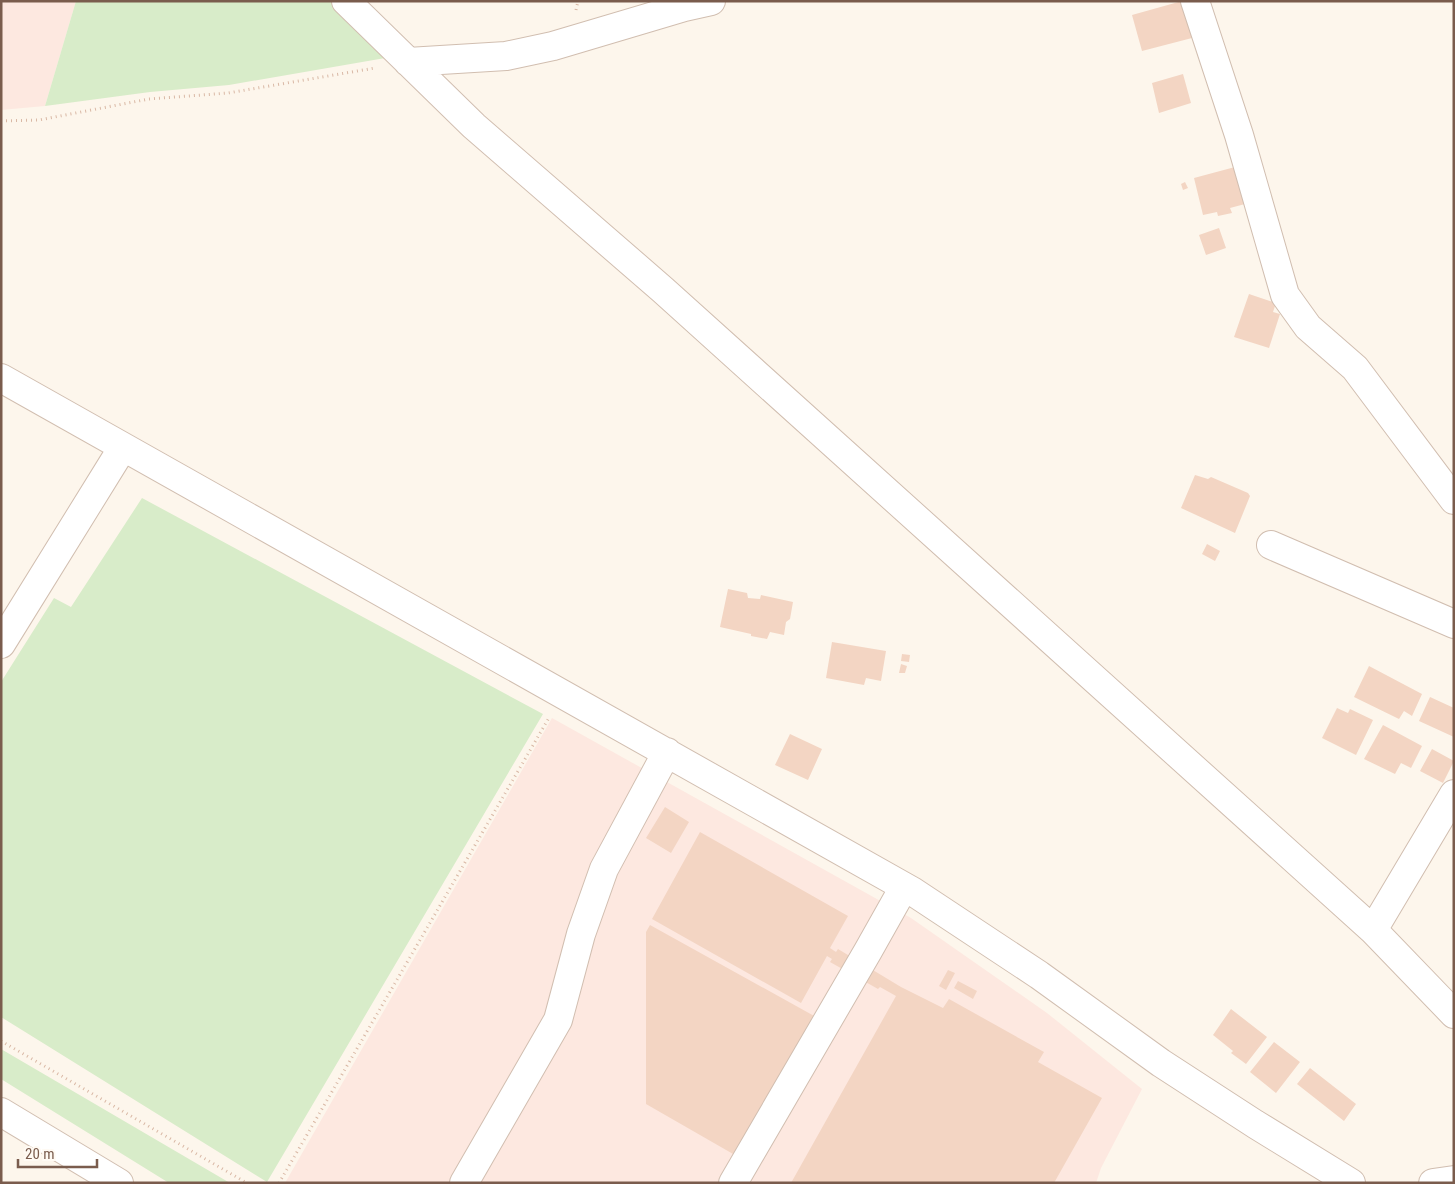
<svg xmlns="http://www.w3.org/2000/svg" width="1455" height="1184" viewBox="0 0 1455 1184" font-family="'Roboto Condensed',sans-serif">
  <rect width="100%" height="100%" fill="#fdf6ec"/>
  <path fill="#fde8e0" d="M1 1H76L45 106 1 110Z
    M552 718 911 918 1047 1013 1142 1089 1101 1168 1096 1183H285Z"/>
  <path fill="#d8ecc9" d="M76 1H335L391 57 229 85 150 92 45 106Z
    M142 498 543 714 267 1182 1 1017V682L54 598 71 607Z
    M1 1049 230 1183H169L1 1079Z"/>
  <path fill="#f3d5c3" d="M1182 1 1192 38 1142 51 1132 15Z
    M1183 74 1191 103 1159 113 1152 83Z
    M1235 167 1245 204 1230 208 1232 213 1218 216 1217 212 1203 215 1194 178Z
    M1185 182 1188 188 1183 190 1181 184Z
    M1219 228 1226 248 1206 255 1199 235Z
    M1249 294 1276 303 1273 312 1280 314 1269 348 1234 337Z
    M1195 475 1208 479 1211 477 1248 493 1250 496 1235 533 1181 508Z
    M1207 544 1220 551 1215 561 1202 554Z
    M728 589 747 593 748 598 760 599 761 595 793 602 790 619 786 622 784 635 770 632 767 639 751 636V634L720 627Z
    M832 642 886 651 881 681 866 678 864 685 826 678Z
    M902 654 910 655 909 662 901 661Z
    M901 664 907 666 905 673H899Z
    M1369 666 1422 694 1412 716 1404 711 1399 719 1354 697Z
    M1430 697 1454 708V737L1419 721Z
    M1337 708 1348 713 1350 709 1373 720 1356 755 1322 738Z
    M1383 725 1422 746 1411 768 1401 763 1395 774 1364 759Z
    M790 734 822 749 808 780 775 765Z
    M1432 749 1454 761 1443 783 1420 771Z
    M665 807 689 822 671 853 646 838Z
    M700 832 848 916 830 948 836 952 838 949 901 987 943 1008 949 999 1044 1052 1038 1062 1102 1098 1054 1183H791L896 996 880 987 878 989 830 962 832 959 827 956 801 1003 652 919Z
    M650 925 825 1022 747 1162 646 1104V932Z
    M948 970 955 973 946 990 939 986Z
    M958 981 977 991 973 999 954 988Z
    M1231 1009 1267 1037 1246 1064 1231 1053 1233 1051 1213 1035Z
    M1274 1042 1300 1062 1276 1093 1250 1072Z
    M1310 1068 1356 1104 1344 1121 1297 1084Z"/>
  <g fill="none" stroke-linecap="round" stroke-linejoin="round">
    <g stroke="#d1beb0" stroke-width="30">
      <path id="minor" d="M346 1 474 126 663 290 1373 930 1454 1014
        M1195 1 1239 135 1285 295 1308 327 1355 368 1454 500
        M408 62 506 56 553 46 684 7 711 1
        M1 378 912 891 1039 975 1161 1063 1255 1124 1351 1183
        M1271 545 1454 624
        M1 644 123 447
        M1373 930 1454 794
        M1 1112 119 1183
        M464 1183 558 1020 581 934 604 869 667 752
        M733 1183 868 951 904 887
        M1433 1183 1454 1180"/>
    </g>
    <path stroke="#d9b8a5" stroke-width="3" stroke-dasharray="1 4" stroke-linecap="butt" d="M576 10 578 1
      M1 121 39 120 149 99 228 93 375 68
      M1 1041 247 1183
      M279 1183 550 716"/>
    <use href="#minor" stroke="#fff" stroke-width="28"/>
  </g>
  <rect width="1455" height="1184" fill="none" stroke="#7a5c4d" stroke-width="5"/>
  <path d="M18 1159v8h79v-8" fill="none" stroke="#7a5c4d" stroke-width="2.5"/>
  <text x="25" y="1159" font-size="15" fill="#7a5c4d" stroke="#fffaf3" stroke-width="4" paint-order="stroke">20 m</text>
</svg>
